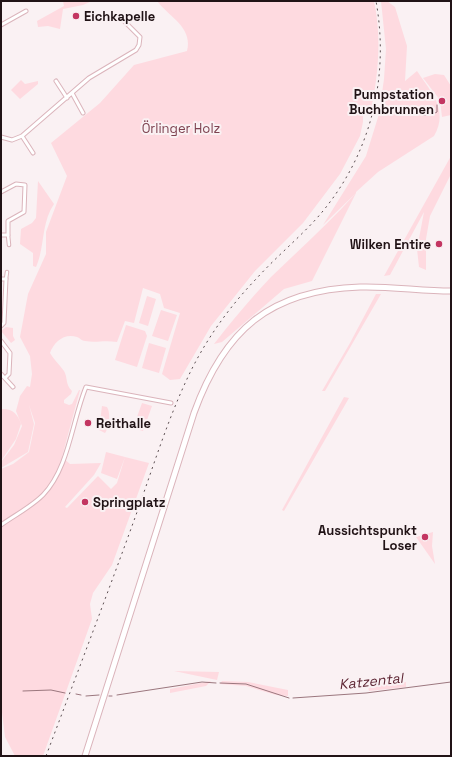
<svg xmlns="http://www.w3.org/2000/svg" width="452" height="757" viewBox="0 0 452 757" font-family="'Space Grotesk',sans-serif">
  <rect width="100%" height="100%" fill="#faf1f3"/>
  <path fill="#fedae0" d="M63 1H92L83 5 63 9 60 29 48 26 38 27 37 21 64 6Z
    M157 1H374C382 38 378 75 371 111L366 112 365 107 363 106V122L360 136 340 174 303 223 255 271 211 326 180 379 170 380 162 374 180 313 164 308 160 294 143 288 134 323 125 321 117 342C104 340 96 343 85 341 82 341 80 338 77 337 64 333 54 342 50 353 54 360 59 364 64 371 68 378 65 384 72 391L71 394 64 400V403L69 405 72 404 79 390H80L62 457 70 464 101 463 94 475 65 507 67 508 98 476 111 489 117 483 125 457 149 463 112 565 93 593 90 604 92 619 43 756H15L5 737 1 704V469L13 464 29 452 35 423 29 405 34 424 28 452 1 468V462L14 445 22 426 16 411 20 396 27 386 30 387 32 374 30 356 20 337 28 294 46 254V232L67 176 51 143 100 103 134 65 187 51C193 27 169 17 157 1Z
    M381 1H387L395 7 407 46 405 81 417 71C431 92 449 110 434 136L378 172 356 192V193L312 281 284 289 222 342 214 344C232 321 251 298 271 277 300 249 329 223 356 193L323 225 366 156 379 114 384 79 386 49Z
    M435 74 444 75 451 86V115L442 117 440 100 423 78Z
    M21 80 25 84 38 81V84L20 99 11 90Z
    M451 156V174L430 216 426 239V270L419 267 417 249 424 212 390 275 384 276Z
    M38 181 54 204C41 223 45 247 36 267L33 266V253L20 244 21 229 32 223 36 218Z
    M376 294H381L325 391H322L350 343Z
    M147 296 156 299 148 326 139 323Z
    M161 310 177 315 168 341 152 336Z
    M126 325 145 331 147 336 137 367 115 360Z
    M6 327 13 328V336L15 340 11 343 1 331Z
    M149 343 166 348 159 373 142 368Z
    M344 397 349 398 284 511 282 510Z
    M142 403 152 406 143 431 133 428Z
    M102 406 107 407C111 413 109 428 105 433L99 430Z
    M1 409C12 408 18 414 21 424L16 439 1 461Z
    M106 452 125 457 117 479 101 473Z
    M433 532 432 546 435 564 416 537Z
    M174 671 219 672 217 680Z
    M211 681 206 686 170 693V689Z
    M222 681 248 682 288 690V696L276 695 246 686 220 684Z
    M406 682V687L369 691 368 687Z"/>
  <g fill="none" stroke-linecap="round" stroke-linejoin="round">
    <path stroke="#9b777e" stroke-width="1" d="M423 115H431L437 112V105
      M220 683 246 684 289 698
      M23 691 51 690 65 693
      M76 694 81 695
      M117 695 202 682 216 683
      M86 696 99 695
      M109 696H112
      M293 698 366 693 451 682"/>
    <g stroke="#dbb4bb" stroke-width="4.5">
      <path id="pedestrian" d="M8 235 9 245
        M6 279 7 272"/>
    </g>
    <g stroke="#dbb4bb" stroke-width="5">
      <path id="minor" d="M1 25 26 11
        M56 81 67 98
        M72 93 83 113
        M22 136 33 153
        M1 137 12 140 22 136 89 78 136 50 139 45 140 37 120 17
        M1 192 16 184 25 185 24 212 8 221V235H1
        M1 279H6L4 323 1 326
        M1 341 10 353 9 374 5 378
        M1 374 13 387
        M1 525C15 515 31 507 43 495 69 468 72 421 86 387L171 403"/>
    </g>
    <g stroke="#dbb4bb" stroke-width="7">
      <path id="primary" d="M85 756 194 413C224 330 270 290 360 287 390 286 421 291 451 291"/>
    </g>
    <use href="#pedestrian" stroke="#fff" stroke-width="2.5"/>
    <use href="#minor" stroke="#fff" stroke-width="3"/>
    <use href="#primary" stroke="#fff" stroke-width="5"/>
    <path stroke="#5c4f52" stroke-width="1" stroke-dasharray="2 4" stroke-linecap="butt" d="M46 756C75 679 104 603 132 526 150 477 165 426 187 379 204 342 229 307 257 278 276 257 298 239 317 218 370 158 390 79 376 1"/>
  </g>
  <g fill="#c33561" stroke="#faf1f3" stroke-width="1.5">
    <circle cx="76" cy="16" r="4"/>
    <circle cx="442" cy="101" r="4"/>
    <circle cx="439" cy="244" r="4"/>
    <circle cx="88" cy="423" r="4"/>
    <circle cx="85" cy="502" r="4"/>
    <circle cx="425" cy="537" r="4"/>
  </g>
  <g text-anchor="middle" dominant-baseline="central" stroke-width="4" stroke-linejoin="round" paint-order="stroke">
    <g font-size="13" font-weight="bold" fill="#211316" stroke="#faf1f3" text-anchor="start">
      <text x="84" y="16">Eichkapelle</text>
      <text x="434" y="94" text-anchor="end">Pumpstation<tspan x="434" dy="15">Buchbrunnen</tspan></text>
      <text x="431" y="244" text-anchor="end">Wilken Entire</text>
      <text x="96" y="423">Reithalle</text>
      <text x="93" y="502">Springplatz</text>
      <text x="417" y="530" text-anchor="end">Aussichtspunkt<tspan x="417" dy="15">Loser</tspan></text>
    </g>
    <g font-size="13" fill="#7e4250" stroke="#faf1f3">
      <text x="181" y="128">Örlinger Holz</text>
    </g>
    <g font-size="14" font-style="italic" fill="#5e2634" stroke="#faf1f3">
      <text transform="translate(371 681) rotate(-6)">Katzental</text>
    </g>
  </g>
  <rect width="452" height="757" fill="none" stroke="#211316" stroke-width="4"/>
</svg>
